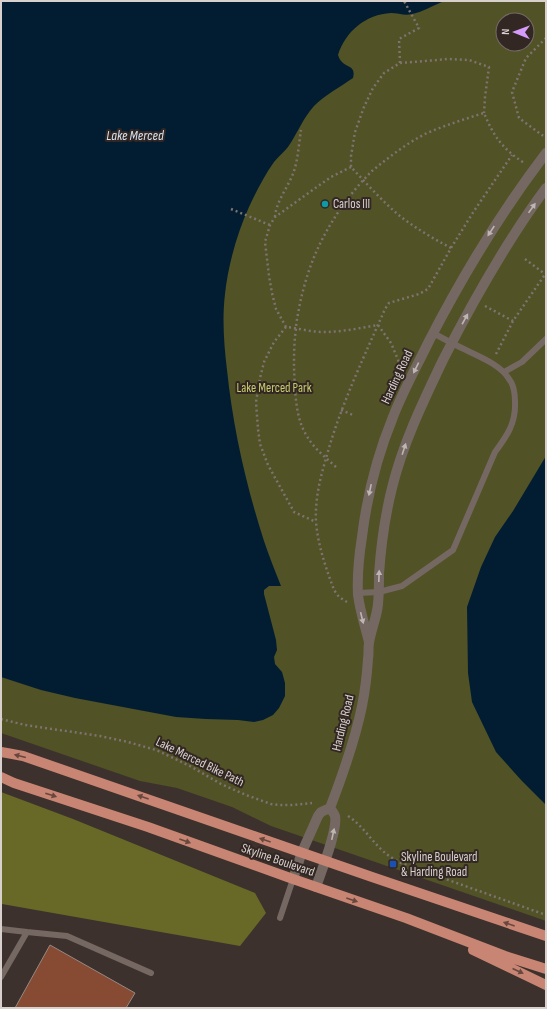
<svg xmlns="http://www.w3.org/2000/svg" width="547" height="1009" viewBox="0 0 547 1009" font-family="'Sofia Sans Condensed',sans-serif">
  <rect width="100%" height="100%" fill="#3c312d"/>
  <path fill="#515225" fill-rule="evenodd" d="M1 1H546V921L271 826 232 807 177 788 140 781 1 733ZM503 20H527V44H503Z"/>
  <path fill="#686926" d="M1 792 73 819 255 893 266 913 240 946 2 904 1 903Z"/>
  <path fill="#021d32" d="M1 1H444C434 5 423 12 412 14 405 16 398 13 391 13 366 14 345 32 338 55 339 58 340 60 342 62 348 68 356 66 353 78 340 87 325 95 314 106 303 118 297 134 288 147 284 152 278 157 274 162 264 176 256 192 249 207 237 233 228 266 225 294 222 319 224 345 227 370 233 428 246 485 264 541 269 556 275 571 281 586H269L264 590V594L276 640 277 650 274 657 275 664 282 672 285 683V696L279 708 273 715 263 720 254 722 238 720 206 719 176 717 75 698 41 690 1 677Z
    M546 456V805L522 781 496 752 472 702 468 673 467 607 481 567 495 537 513 511Z"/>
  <path fill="#874b33" stroke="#968883" d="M50 945 135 993 126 1008H15Z"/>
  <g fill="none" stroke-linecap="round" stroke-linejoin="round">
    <path stroke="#7d7370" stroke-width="2.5" stroke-dasharray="2 3" stroke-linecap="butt" d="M546 38 526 58 512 92 519 118 546 138
      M400 63 399 39 419 28 404 1
      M351 167 331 177 314 189 275 217 270 225 265 242 269 276 272 293 276 309 286 327C298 328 310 332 323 332 342 332 360 328 378 325L391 343 401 367
      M231 209 270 225
      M275 217C276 201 289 186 294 171 298 159 299 143 301 130
      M451 248C434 239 417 229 401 217 383 202 367 184 351 167V156L355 132 364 107 373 88 384 73 400 63 425 61 448 59 469 60 489 67 485 97 484 113
      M525 259 545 274
      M485 306 513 321
      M286 327 274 342 264 362 260 378 256 402 258 429 260 444 268 465 294 512 316 522
      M496 354 513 321 546 273
      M341 410 353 415
      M336 467C323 455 312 447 304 431 295 413 295 388 294 368 294 355 294 342 296 329 296 322 298 315 299 308 307 269 319 240 341 208 350 195 361 182 372 171 389 157 407 143 427 133 446 125 465 119 484 113 494 137 502 148 524 163
      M347 602 339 597 334 590C326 568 318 546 316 522 315 502 319 482 325 462 339 409 363 359 385 309L389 303 419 294 428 289 451 248 474 211 512 155
      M1 719 25 725 100 736 128 742 156 750 190 766 221 784 246 795 271 804 281 805H292L312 803
      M348 816C362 825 370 839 382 850 388 856 394 859 401 863L546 915"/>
    <path stroke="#756863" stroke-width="6" d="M504 372 522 362 546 339
      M358 593 379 592 402 586 453 550 495 452C507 436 516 423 515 402 515 394 514 385 509 379 501 365 480 357 466 350 455 345 444 339 433 333
      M280 918 293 879
      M1 929 27 932
      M1 977 27 932 67 936 151 973"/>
    <path stroke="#756863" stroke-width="10" d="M369 642C365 626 360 611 358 595 357 576 359 556 362 537 367 496 377 456 393 417 403 391 417 366 429 341 463 275 501 212 546 153
      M330 808C343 774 355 741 362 706 365 691 367 675 368 659 369 654 368 648 369 643 371 629 377 617 378 604 379 594 379 584 379 574 381 545 385 516 392 488 403 443 423 402 443 360 473 301 506 242 546 188
      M293 879 302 852 318 816 321 812 330 808
      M316 887C321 872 338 830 335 816 334 813 332 811 330 808"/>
    <path stroke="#c88573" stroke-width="10" d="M1 752 7 753 23 756 372 877 546 936
      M1 777 14 783 148 827 293 879 406 918 505 956 546 969
      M473 950 546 985"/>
  </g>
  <defs><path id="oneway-solid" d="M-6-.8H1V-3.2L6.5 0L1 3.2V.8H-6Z"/></defs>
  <g fill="#beb6b2">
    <use href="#oneway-solid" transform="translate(532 208) rotate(-55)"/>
    <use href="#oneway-solid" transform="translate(491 231) rotate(123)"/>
    <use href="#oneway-solid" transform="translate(465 319) rotate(-61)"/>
    <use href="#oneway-solid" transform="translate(416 368) rotate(116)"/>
    <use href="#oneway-solid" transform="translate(404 449) rotate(-72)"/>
    <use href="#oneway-solid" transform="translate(370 490) rotate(102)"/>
    <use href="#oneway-solid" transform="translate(379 576) rotate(-88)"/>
    <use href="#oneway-solid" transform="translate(362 618) rotate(76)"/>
    <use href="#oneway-solid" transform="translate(333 834) rotate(-78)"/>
  </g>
  <g fill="#66483f">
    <use href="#oneway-solid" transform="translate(20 756) rotate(-166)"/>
    <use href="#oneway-solid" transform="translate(51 795) rotate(18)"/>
    <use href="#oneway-solid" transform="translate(143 797) rotate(-161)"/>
    <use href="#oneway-solid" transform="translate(265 840) rotate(-161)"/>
    <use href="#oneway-solid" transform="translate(185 841) rotate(20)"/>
    <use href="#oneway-solid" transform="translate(352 900) rotate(19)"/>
    <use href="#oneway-solid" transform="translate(509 924) rotate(-161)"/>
    <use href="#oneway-solid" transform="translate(518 971) rotate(25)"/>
  </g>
  <circle fill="#0f9aa8" stroke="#322723" stroke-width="1.5" cx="325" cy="204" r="4"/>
  <rect fill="#1a4fb4" stroke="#322723" stroke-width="1.5" x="389" y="860" width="8" height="8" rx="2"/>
  <g text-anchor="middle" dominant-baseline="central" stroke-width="4" stroke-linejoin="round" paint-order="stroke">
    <g font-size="13" fill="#d7d0cd" stroke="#322723" text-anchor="start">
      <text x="333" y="204">Carlos III</text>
      <text x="401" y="857">Skyline Boulevard<tspan x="401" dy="15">&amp; Harding Road</tspan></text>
    </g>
    <g font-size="13" fill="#d7d0cd" stroke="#322723">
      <text transform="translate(397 377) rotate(-65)">Harding Road</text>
      <text transform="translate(343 723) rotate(-76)">Harding Road</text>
      <text transform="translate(200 762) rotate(26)">Lake Merced Bike Path</text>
      <text transform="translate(278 860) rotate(19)">Skyline Boulevard</text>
    </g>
    <g font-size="13" fill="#c8cc6d" stroke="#322723">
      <text x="274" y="388">Lake Merced Park</text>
    </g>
    <g font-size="14" font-style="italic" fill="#d5e3f1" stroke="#322723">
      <text x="135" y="135">Lake Merced</text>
    </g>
  </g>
  <rect width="547" height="1009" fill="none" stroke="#d7d0cd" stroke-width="4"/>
  <g transform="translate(515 32) rotate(271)"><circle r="19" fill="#322723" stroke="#746b67"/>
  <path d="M0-3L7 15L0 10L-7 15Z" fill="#d69bfa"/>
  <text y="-6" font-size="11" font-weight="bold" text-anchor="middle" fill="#d7d0cd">N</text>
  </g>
</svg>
